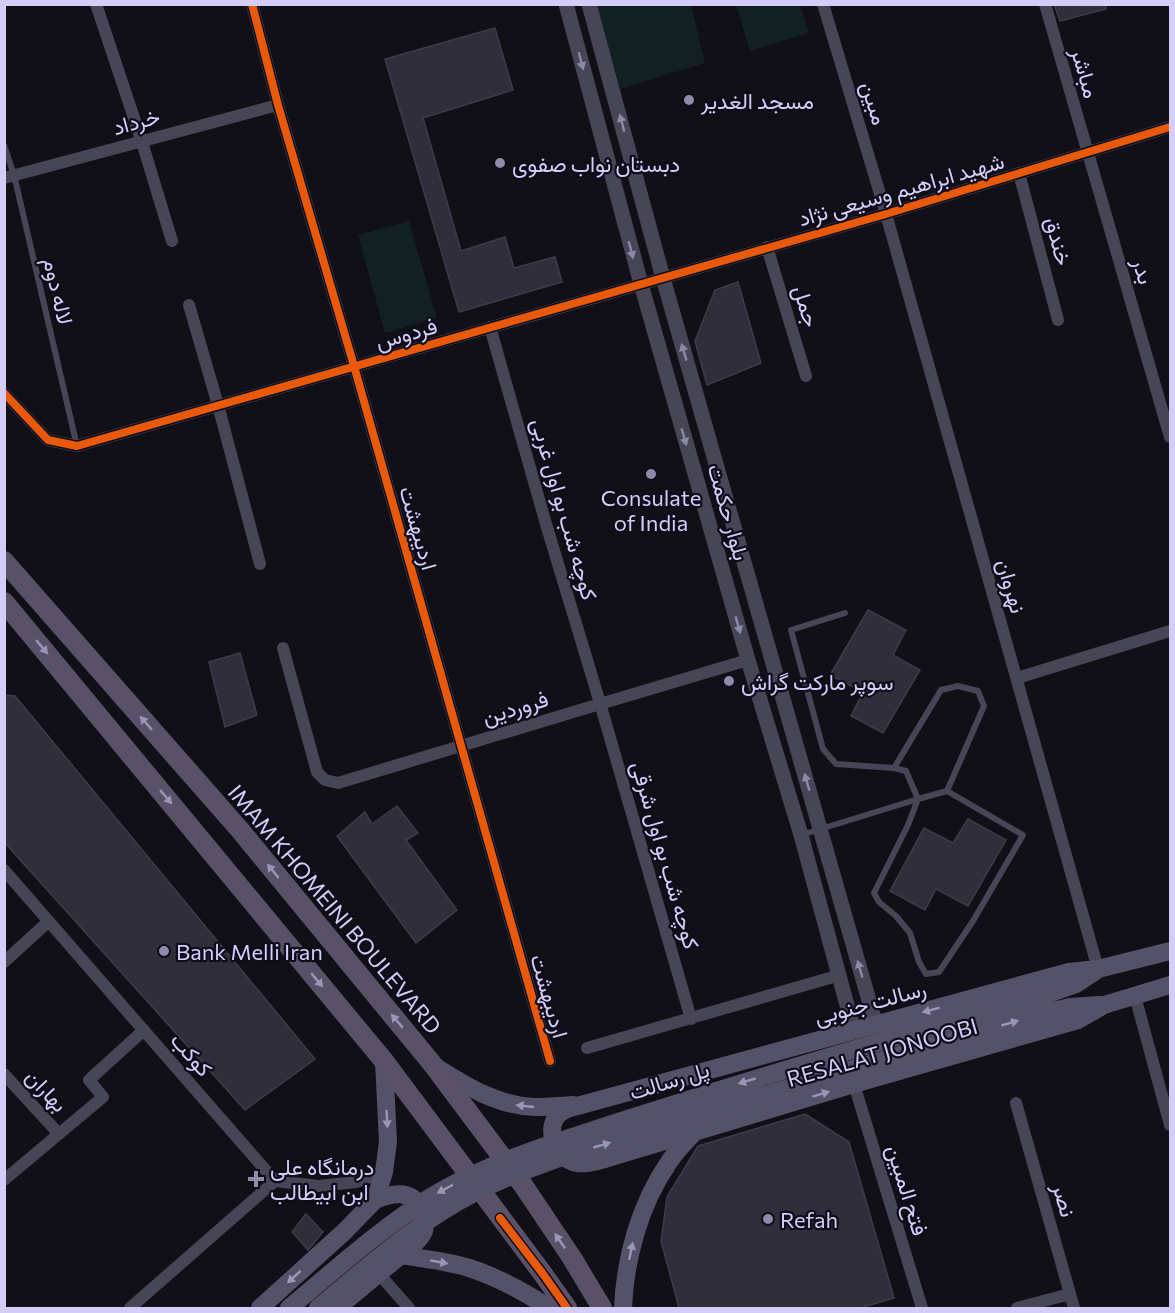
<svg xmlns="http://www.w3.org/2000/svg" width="1175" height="1313" viewBox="0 0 1175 1313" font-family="Commissioner,Vazirmatn,sans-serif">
  <rect width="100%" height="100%" fill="#111017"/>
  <path fill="#112121" d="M595 5H691L705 63 620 89Z
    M736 5H800L809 33 750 51Z
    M409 221 437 318 385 333 358 235Z"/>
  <path fill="#302e3a" stroke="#3e3b4a" stroke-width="1.5" d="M1054 4H1106V9L1060 21Z
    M495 28 513 90 423 118 461 251 505 237 514 268 555 257 562 282 459 312 385 59Z
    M738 282 761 363 707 385 695 341 715 290Z
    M868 610 906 630 893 655 920 670 883 733 851 716 863 692 830 675Z
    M240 653 257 715 225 727 209 662Z
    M4 695 15 696 315 1059 245 1110 4 842Z
    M397 806 418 833 406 840 457 910 416 943 337 836 365 812 372 824Z
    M968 819 1006 840 968 906 936 889 925 910 890 891 924 828 953 843Z
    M805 1114 849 1142 894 1298 860 1308H679L661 1241 667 1197 698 1146Z
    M306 1214 323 1232 308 1250 292 1232Z"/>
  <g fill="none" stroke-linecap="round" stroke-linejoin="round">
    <path stroke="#474657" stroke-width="6" d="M4 145 14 175 77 446
      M894 768 941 690 958 686 978 691 984 706 947 791
      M801 835 918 799 947 791 1023 835 973 921 939 972 926 974 919 962 910 933 896 916 879 902 874 893 908 825 918 799 906 771 894 768 836 764 823 749 791 630 845 613"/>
    <path stroke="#474657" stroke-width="12" d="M96 4 142 142 172 241
      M252 4 278 105 354 366 550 1061
      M823 4 886 214 1098 969
      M1045 4 1170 437
      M1019 173 1058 320
      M4 178 278 105
      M767 247 806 376
      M189 305 218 405 260 564
      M490 327 546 524 600 703 691 1019
      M4 393 48 440 77 446 886 214 1170 127
      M283 648 317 772 325 780 338 783C475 742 611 700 748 660
      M1017 678 1170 631
      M4 870 275 1181 319 1186 356 1182 384 1172
      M4 962 49 921
      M1135 996 1170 1125
      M587 1048 840 975
      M4 1074 59 1134
      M854 1084 922 1308
      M1016 1103 1074 1308
      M4 1180 103 1097 89 1080 144 1030
      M379 1274 409 1308
      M130 1308 275 1181
      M1017 1308 1070 1294"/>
    <path stroke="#474657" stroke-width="15" d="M566 4 641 284 748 660 801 835 854 1031
      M589 4 663 278 876 1025"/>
    <path stroke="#545269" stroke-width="18" d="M1170 951 1098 969 1069 972 570 1108C565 1110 560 1112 557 1116 546 1130 555 1155 571 1161 582 1166 594 1162 605 1159L854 1084 1078 1020 1104 1005 1170 985
      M1045 995 1076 984 1097 970
      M1049 1012 1070 1007 1100 1005
      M436 1067C466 1086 498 1106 535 1107 548 1107 560 1106 573 1105
      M375 1200C394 1192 415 1189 422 1213 424 1219 426 1225 424 1231 420 1241 409 1248 401 1255
      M260 1308 345 1231 375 1200 384 1172 388 1142 384 1061
      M337 1308 401 1255C423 1259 445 1261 466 1267 496 1276 523 1291 549 1308
      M623 1308C625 1258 640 1204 669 1162 676 1151 685 1142 694 1133"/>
    <path stroke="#5a5168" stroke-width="20" d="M4 561 240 830 434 1066 523 1185 572 1258 602 1308
      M4 602 384 1061 543 1274 567 1308"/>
    <path stroke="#545269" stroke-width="18" d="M289 1308C334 1271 381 1228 431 1197 468 1174 510 1158 551 1144 587 1132 623 1120 659 1109 787 1068 916 1031 1045 995
      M318 1308C367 1267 416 1223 474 1193 539 1160 610 1143 679 1121 802 1083 925 1048 1049 1012"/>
    <g stroke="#100d1a" stroke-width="11">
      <path id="cycleway" d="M252 4 278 105 354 366 550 1061
        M4 393 48 440 77 446 886 214 1170 127
        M500 1218 543 1274 567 1308"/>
    </g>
    <use href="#cycleway" stroke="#e8590c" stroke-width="8"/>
  </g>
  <defs><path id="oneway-solid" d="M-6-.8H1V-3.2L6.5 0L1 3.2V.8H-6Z" transform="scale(1.5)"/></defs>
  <g fill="#8d8aa8">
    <use href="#oneway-solid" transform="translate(581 61) rotate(75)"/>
    <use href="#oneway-solid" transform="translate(622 123) rotate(-105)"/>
    <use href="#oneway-solid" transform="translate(631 250) rotate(75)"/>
    <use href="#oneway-solid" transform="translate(684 352) rotate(-106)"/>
    <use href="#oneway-solid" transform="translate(684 437) rotate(74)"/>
    <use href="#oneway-solid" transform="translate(738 625) rotate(74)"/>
    <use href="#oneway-solid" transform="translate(807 782) rotate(-106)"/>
    <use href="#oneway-solid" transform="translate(860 969) rotate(-106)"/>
  </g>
  <g fill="#9d95b7">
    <use href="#oneway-solid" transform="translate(42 647) rotate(50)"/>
    <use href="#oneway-solid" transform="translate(146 723) rotate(-131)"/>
    <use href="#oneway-solid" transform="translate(166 797) rotate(50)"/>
    <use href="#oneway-solid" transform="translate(273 871) rotate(-129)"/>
    <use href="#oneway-solid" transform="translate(317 980) rotate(50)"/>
    <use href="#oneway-solid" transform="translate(397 1021) rotate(-130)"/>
    <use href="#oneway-solid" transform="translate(560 1241) rotate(-124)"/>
  </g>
  <g fill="#9a96b8">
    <use href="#oneway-solid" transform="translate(931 1010) rotate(165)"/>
    <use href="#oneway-solid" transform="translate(1010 1023) rotate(-16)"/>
    <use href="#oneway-solid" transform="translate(747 1081) rotate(164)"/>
    <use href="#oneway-solid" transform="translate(821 1094) rotate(-17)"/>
    <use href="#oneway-solid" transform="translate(525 1106) rotate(-174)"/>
    <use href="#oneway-solid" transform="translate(387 1119) rotate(87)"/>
    <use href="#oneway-solid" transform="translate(602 1145) rotate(-16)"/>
    <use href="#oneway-solid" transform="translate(445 1189) rotate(152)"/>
    <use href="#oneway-solid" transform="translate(631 1251) rotate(-78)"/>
    <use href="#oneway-solid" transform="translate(439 1262) rotate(10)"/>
    <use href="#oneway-solid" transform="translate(294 1277) rotate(138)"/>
  </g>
  <g fill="#8f8ba9" stroke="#100d1a" stroke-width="2">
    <circle cx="689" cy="100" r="6"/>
    <circle cx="500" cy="163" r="6"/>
    <circle cx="651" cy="474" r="6"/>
    <circle cx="729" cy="681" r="6"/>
    <circle cx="164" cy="951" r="6"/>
    <path d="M253 1170h6v6h6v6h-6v6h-6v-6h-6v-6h6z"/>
    <circle cx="768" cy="1219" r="6"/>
  </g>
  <g text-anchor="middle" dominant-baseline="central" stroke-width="4.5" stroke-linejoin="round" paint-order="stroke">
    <g font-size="22" fill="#d3cdf8" stroke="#100d1a">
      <text transform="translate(1086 73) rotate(74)">مباشر</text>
      <text transform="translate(875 103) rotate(73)">مبین</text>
      <text transform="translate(136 121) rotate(-15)">خرداد</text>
      <text transform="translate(901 189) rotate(-16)">شهید ابراهیم وسیعی نژاد</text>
      <text transform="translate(1059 241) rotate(75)">خندق</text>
      <text transform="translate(1144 271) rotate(74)">بدر</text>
      <text transform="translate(59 291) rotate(77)">لاله دوم</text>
      <text transform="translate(807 306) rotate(73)">جمل</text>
      <text transform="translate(406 333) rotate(-16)">فردوس</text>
      <text transform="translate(565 509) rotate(74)">کوچه شب بو اول غربی</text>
      <text transform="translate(729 512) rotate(74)">بلوار حکمت</text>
      <text transform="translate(419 528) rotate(74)">اردیبهشت</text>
      <text transform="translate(1012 586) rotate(74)">نهروان</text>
      <text transform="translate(515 707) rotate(-17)">فروردین</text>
      <text transform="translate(666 855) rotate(74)">کوچه شب بو اول شرقی</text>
      <text transform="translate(335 909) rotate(50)">IMAM KHOMEINI BOULEVARD</text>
      <text transform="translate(550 996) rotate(74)">اردیبهشت</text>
      <text transform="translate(870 1002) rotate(-15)">رسالت جنوبی</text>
      <text transform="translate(882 1052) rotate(-16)">RESALAT JONOOBI</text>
      <text transform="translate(192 1054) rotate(49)">کوکب</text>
      <text transform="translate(669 1080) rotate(-17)">پل رسالت</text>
      <text transform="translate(47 1090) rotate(47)">بهاران</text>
      <text transform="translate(908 1190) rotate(73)">فتح المبین</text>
      <text transform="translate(1065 1200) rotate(74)">نصر</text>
    </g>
    <g font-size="22" fill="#d3cdf8" stroke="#100d1a" text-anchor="start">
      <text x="701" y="100">مسجد الغدیر</text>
      <text x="512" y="163">دبستان نواب صفوی</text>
      <text x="651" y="497" text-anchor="middle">Consulate<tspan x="651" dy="25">of India</tspan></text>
      <text x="741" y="681">سوپر مارکت گراش</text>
      <text x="176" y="951">Bank Melli Iran</text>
      <text x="270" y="1166">درمانگاه علی<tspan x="270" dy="25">ابن ابیطالب</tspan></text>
      <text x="780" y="1219">Refah</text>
    </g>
  </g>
  <rect width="1175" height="1313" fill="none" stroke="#d3cdf8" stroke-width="12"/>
</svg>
